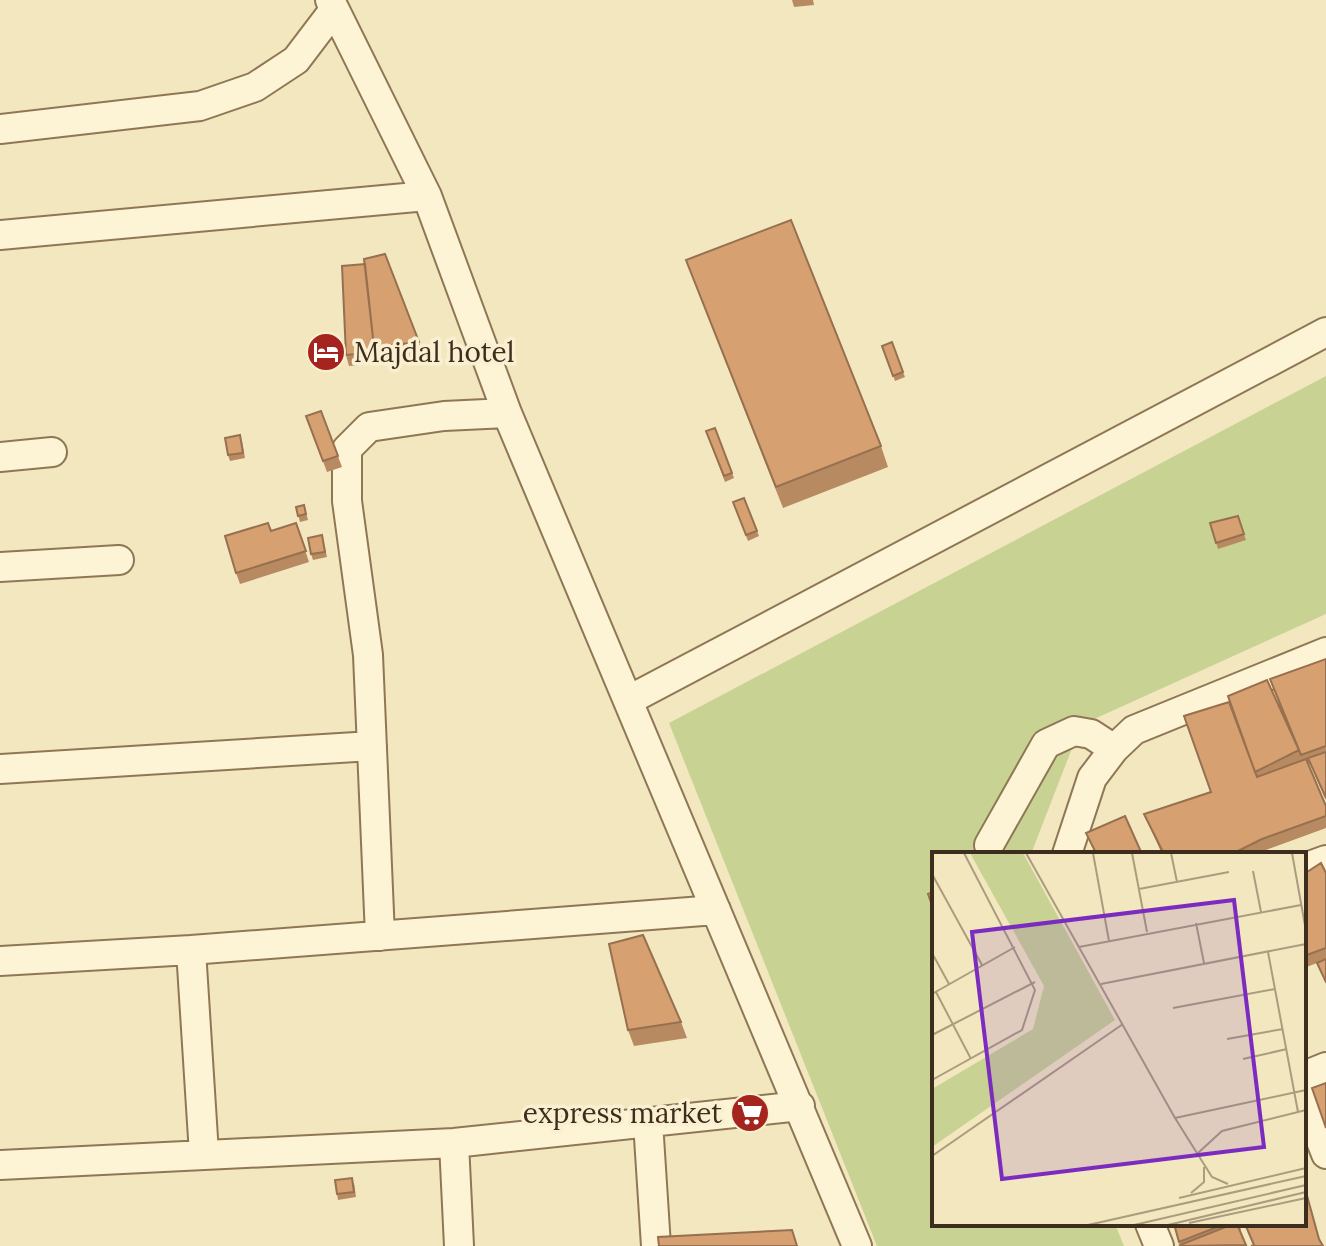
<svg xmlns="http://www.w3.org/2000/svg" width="1326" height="1246" viewBox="0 0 1326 1246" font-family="Lora,serif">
  <rect width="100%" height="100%" fill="#f3e7c0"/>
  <path fill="#c8d393" d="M1326 376V614L1081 725 1031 854H934V1224H1115L1124 1246H877L669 723Z"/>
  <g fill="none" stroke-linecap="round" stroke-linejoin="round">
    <g stroke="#8f7755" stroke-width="32">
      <path id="minor" d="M330 0 427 196 507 413 857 1246
        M0 129 200 106 255 87 296 60 334 10
        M0 235 427 196
        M0 457 52 452
        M0 567 119 560
        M629 700 1326 332
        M0 769 372 746
        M989 845 1046 744 1074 731 1091 734 1114 749
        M1067 854 1092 778 1114 749 1134 730 1326 652
        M1304 868 1326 860
        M380 936 368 655 347 501V449L369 427 444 416 507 413
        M191 950 204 1154
        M0 961 191 950 716 910
        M1304 1076 1326 1067
        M1304 1098 1326 1154
        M648 1122 656 1246
        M454 1143 459 1246
        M0 1165 454 1143 800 1106
        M1150 1224 1159 1246"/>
    </g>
    <use href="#minor" stroke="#fdf3d5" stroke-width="28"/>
  </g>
  <path fill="#b88a61" d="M792 0H813L814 5 794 7Z
    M385 254 425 358 349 366 346 355 365 264Z
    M694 281 881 446 888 467 783 508Z
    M882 346 903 372 905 377 895 381Z
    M321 411 342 467 327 472 306 416Z
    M715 428 734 478 725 482 706 431Z
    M242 441 245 458 230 461 228 455Z
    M733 502 757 531 759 536 748 541Z
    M304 505 308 520 300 522 296 507Z
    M1238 516 1246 540 1218 549 1210 523Z
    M296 523 309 562 240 584 236 573 271 531Z
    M322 535 327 557 313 560 311 554Z
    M1326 659V800L1310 764 1308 765 1326 806V828L1266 850 1257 854H1162L1144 814 1211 792 1290 730Z
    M1326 873V984L1317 963 1304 968V874Z
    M681 1022 687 1038 634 1046 628 1030Z
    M354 1183 356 1197 338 1200 337 1194Z
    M1174 1224H1239L1241 1230H1240L1246 1246H1180Z"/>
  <path fill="#d6a071" stroke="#96704f" stroke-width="2" d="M791 220 881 446 776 487 686 260Z
    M385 254 419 342 374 347 364 259Z
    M365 264 374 347 376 352 346 355 342 266Z
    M892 342 903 372 893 376 882 346Z
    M321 411 338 456 323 461 306 416Z
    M715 428 732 473 724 476 706 431Z
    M240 435 243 453 228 455 225 438Z
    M744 498 757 531 746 535 733 502Z
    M304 505 306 514 298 516 296 507Z
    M1238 516 1244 534 1216 543 1210 523Z
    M268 523 271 531 296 523 306 551 236 573 225 536Z
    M322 535 325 552 311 554 308 538Z
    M1326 659V746L1301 755 1270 679Z
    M1267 680 1299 750 1255 772 1228 696Z
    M1229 702 1257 777 1306 759 1326 806V816L1262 839 1232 854H1164L1144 814 1211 792 1184 716Z
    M1326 752V798L1308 758Z
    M1125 816 1142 854H1094L1096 853 1086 833Z
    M1321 863 1326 873V948L1304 956V874Z
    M934 892V911L928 894Z
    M643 935 681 1022 628 1030 609 944Z
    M1326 959V982L1317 963Z
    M1326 1083V1128L1312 1088Z
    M352 1178 354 1192 337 1194 335 1180Z
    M1306 1192 1319 1239 1323 1246H1251L1254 1245 1245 1224H1304V1193Z
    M1174 1224H1225L1179 1242Z
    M1233 1224H1237L1246 1245 1181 1246 1180 1245Z
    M792 1230 797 1246H659L658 1237Z"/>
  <defs>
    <g id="hotel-disc" transform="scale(2)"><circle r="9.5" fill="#a5241e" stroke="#faf0d1"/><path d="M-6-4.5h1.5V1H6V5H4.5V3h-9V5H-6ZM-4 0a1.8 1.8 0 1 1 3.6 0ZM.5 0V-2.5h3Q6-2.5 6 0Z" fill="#fff"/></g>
    <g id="supermarket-disc" transform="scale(2)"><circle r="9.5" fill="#a5241e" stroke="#faf0d1"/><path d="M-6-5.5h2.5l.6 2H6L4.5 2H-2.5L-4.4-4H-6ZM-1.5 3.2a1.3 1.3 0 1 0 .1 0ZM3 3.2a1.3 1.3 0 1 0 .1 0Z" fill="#fff"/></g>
  </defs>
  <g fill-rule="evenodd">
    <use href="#hotel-disc" x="326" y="352"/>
    <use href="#supermarket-disc" x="750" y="1113"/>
  </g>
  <g text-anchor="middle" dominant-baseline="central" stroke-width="7" stroke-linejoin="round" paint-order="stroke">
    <g font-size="28" fill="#3d2d1c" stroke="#faf0d1" text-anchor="start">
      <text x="354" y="352">Majdal hotel</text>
      <text x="722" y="1113" text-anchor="end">express market</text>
    </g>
  </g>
  <g transform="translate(932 852)">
    <rect width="374" height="374" fill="#f3e7c0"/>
    <path d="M38 1H91L183 168 0 295V237L101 177 112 134Z" fill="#c8d393"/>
    <path fill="none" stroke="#aa9d7e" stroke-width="2" d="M94 1 243 266 280 325 296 332M161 1 177 89M200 1 215 80M239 1 245 30M360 1 374 79M321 19 329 60M0 22 50 113M207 37 297 20M264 71 272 111M147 95 369 53M336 100 366 260M0 101 17 132M169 132 374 92M4 140 39 207M0 142 83 95M241 156 343 137M0 183 103 130M295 187 351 177M311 207 355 197M0 228 90 178 103 138 32 1M243 266 374 238M266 301 290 279 374 258M0 304 191 172M259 341 272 330V315M247 346 374 316M257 371 374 346M156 373 374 324M202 373 374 333M236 373 374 340"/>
    <path fill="#7b2cbf" fill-opacity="0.15" stroke="#7b2cbf" stroke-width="4" d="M302 48 332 295 70 327 40 80Z"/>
    <rect width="374" height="374" fill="none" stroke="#3d2d1c" stroke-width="4"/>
  </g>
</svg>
